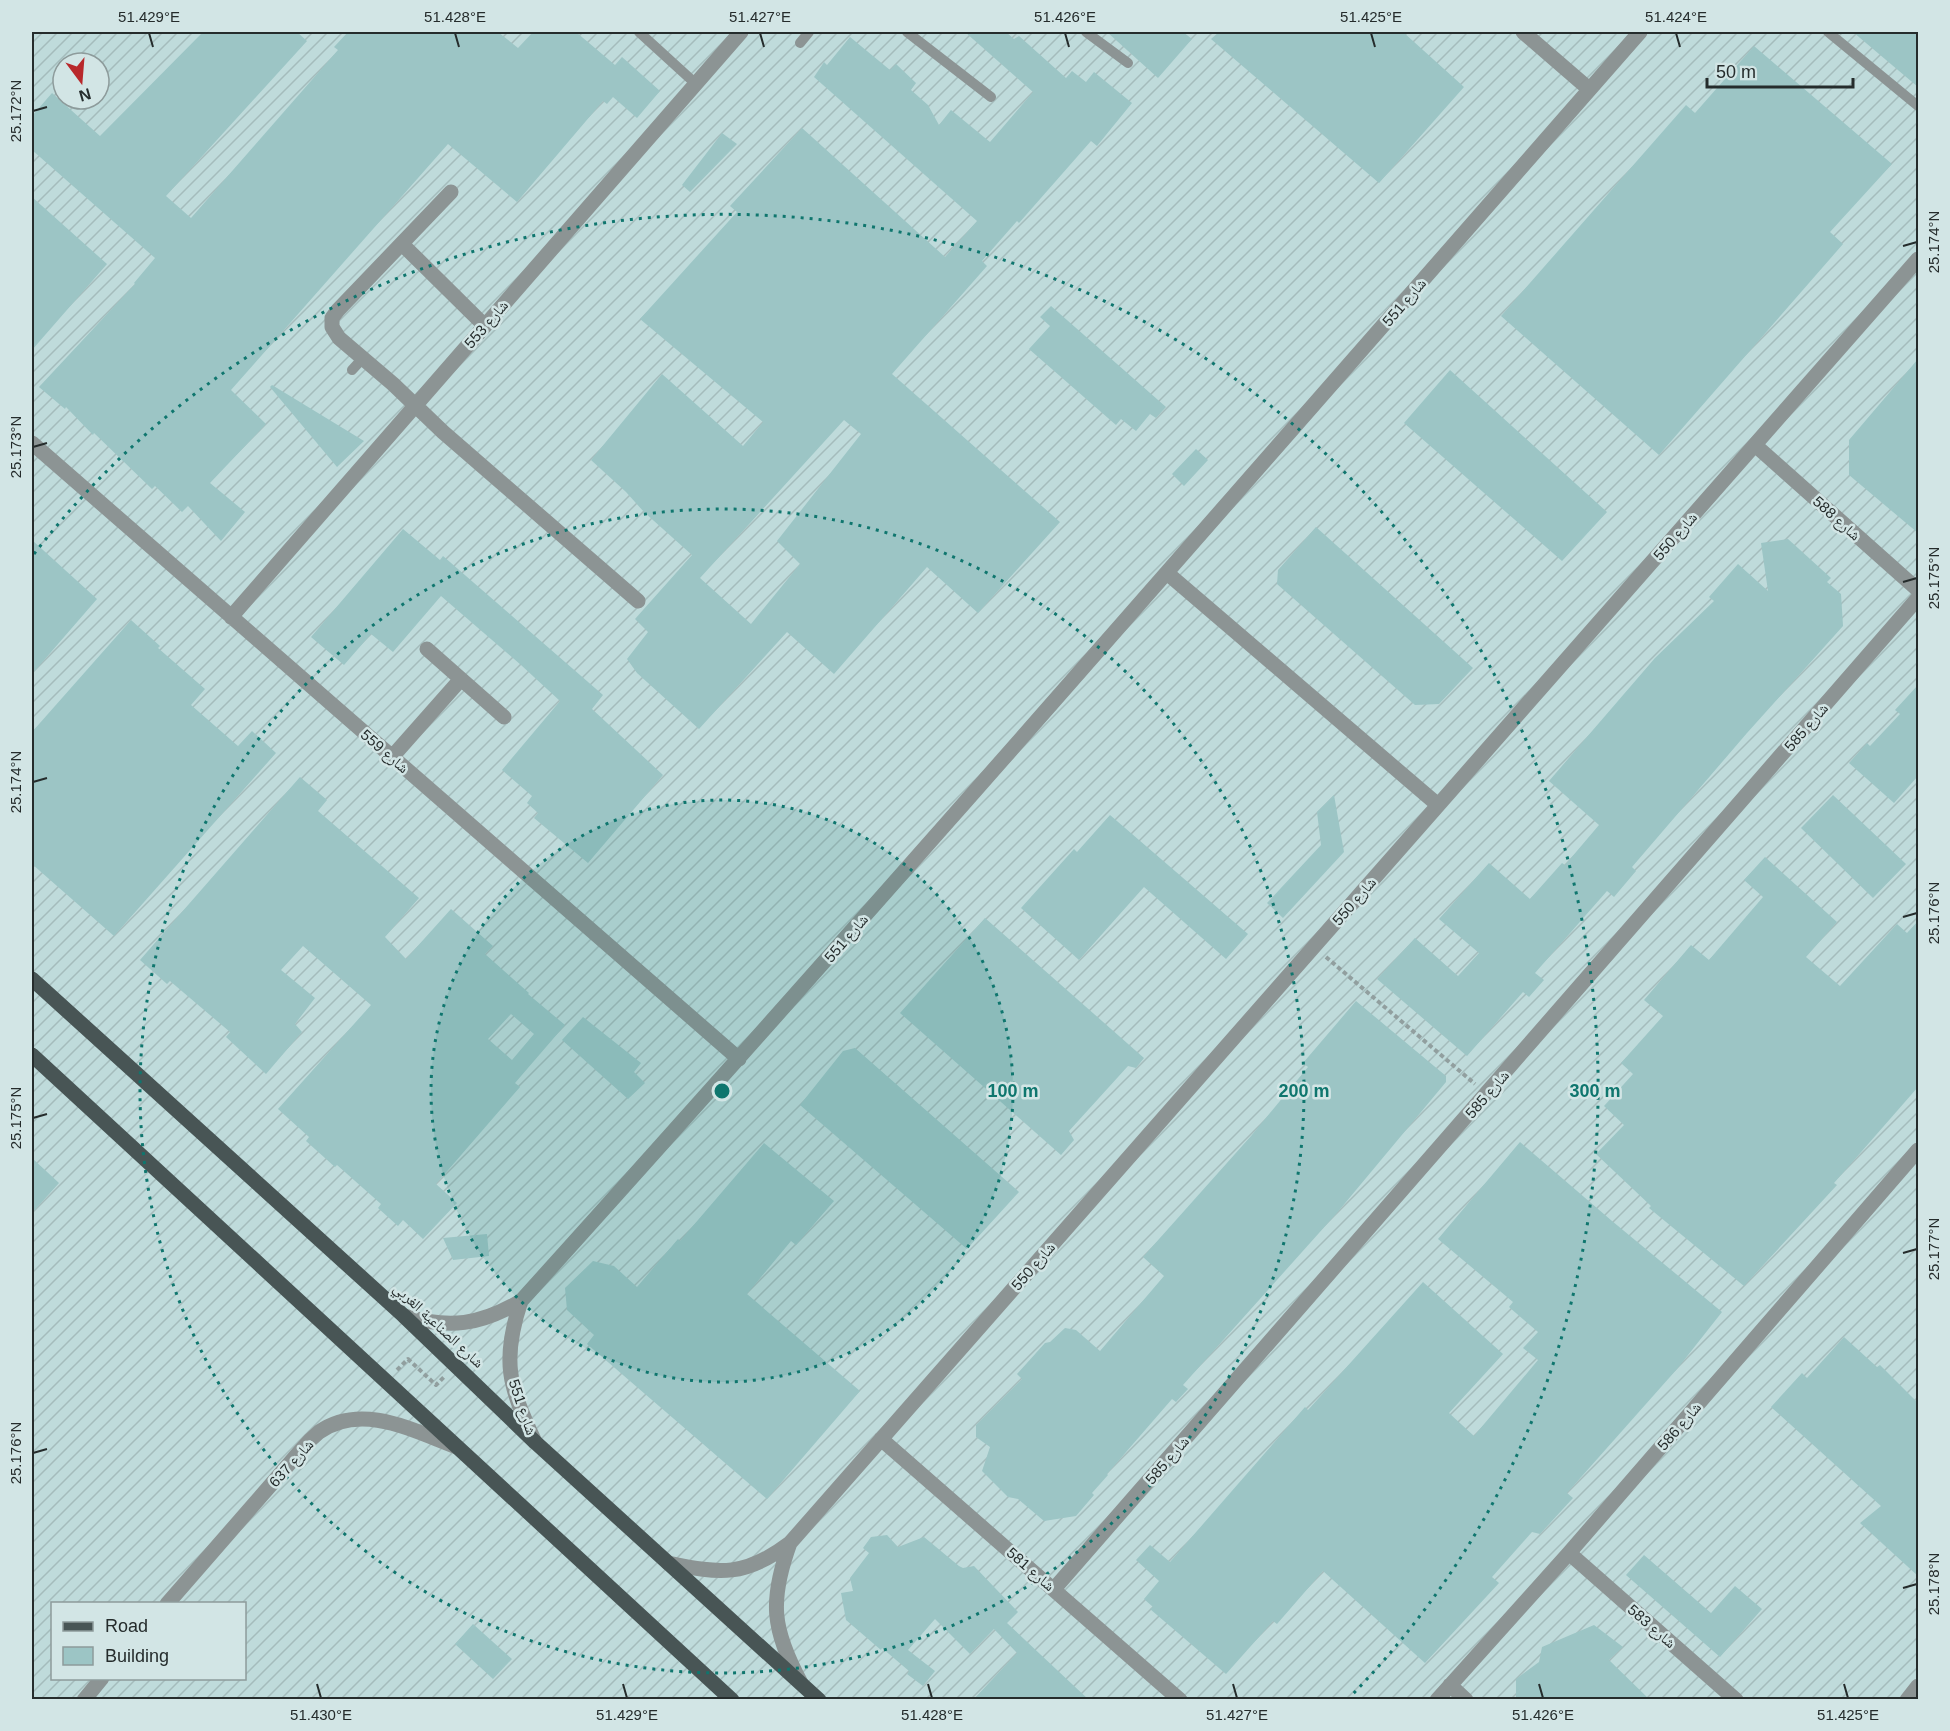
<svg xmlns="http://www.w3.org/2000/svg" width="1950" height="1731" viewBox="0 0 1950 1731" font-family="Helvetica,'Noto Naskh Arabic',sans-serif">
  <defs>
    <pattern id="industrial-furrows" width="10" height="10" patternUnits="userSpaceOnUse" patternTransform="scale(1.5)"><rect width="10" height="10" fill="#bfdbdb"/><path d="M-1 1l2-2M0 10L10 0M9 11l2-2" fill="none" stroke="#a4bcbc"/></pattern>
  </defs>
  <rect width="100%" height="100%" fill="#d2e5e5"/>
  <path fill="url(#industrial-furrows)" fill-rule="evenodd" d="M32 32H1918V1699H32ZM63 63H99V99H63ZM52 1604H244V1678H52Z"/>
  <path fill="#9cc5c5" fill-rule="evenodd" d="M203 32H297L307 41 166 196 191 218 338 50 334 47 348 32H498L518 48 533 32H576L615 65 622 57 660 91 637 118 613 97 607 104 603 101 517 202 448 144 231 390 266 424 210 483 245 512 221 541 188 506 182 512 155 486 152 489 94 433 93 435 66 407 65 409 39 387 135 284 134 283 155 258 32 150V116L52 93 100 136Z
    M965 32H1006L1014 39 1019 36 1066 78 1072 71 1086 82 1094 72 1132 103 1097 146 1091 141 1019 223 1017 221 982 261 987 266 892 374 1060 522 978 613 927 567 834 674 787 632 699 729 637 673 627 659 648 632 635 619 692 555 644 512 626 492 591 460 662 374 743 446 763 422 640 319 737 212 730 206 802 128 945 257 977 221 814 77 824 62 827 65 850 37 890 70 896 64 916 83 911 90 928 105 939 125 951 110 990 142 1033 92ZM844 420 861 434 777 541 800 564 751 624 700 578Z
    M1107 32H1183L1192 39 1158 78Z
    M1219 32H1403L1464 87 1379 183 1211 39Z
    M1853 32H1918V87Z
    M1754 46 1892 164 1830 232 1843 244 1659 455 1501 316 1686 105 1695 113Z
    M722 133 737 144 690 192 682 185Z
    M32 197 107 264 32 350Z
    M1051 306 1166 407 1156 418 1150 414 1136 431 1121 419 1116 425 1029 349 1050 326 1040 317Z
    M1918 359V533L1849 475V440Z
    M1450 370 1607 512 1562 561 1404 423Z
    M272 385 364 441 337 467 270 387Z
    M1196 449 1208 460 1184 486 1172 474Z
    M1316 527 1473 668 1439 704 1415 705 1277 584 1278 570Z
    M403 529 440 560 443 556 603 695 592 709 663 775 588 863 534 818 538 813 527 803 532 796 502 770 560 701 521 665 441 596 393 652 371 634 344 665 311 637Z
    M1788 539 1831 578 1827 582 1841 594 1843 626 1747 733 1632 867 1636 871 1614 897 1607 891 1535 973 1544 980 1529 997 1523 992 1467 1056 1377 979 1415 938 1458 976 1479 953 1439 919 1489 863 1530 899 1562 863 1565 865 1599 825 1549 781 1655 658 1714 601 1709 597 1738 564 1768 591 1761 543Z
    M32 540 97 599 32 674Z
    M131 620 160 646 158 648 205 689 191 705 238 746 252 731 276 753 114 936 32 864V732Z
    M1918 685V776L1894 803 1849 763 1867 743 1870 746 1900 714 1895 710Z
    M300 777 327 800 318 811 419 898 385 937 406 959 451 909 493 946 485 954 529 993 528 994 565 1025 515 1083 520 1087 436 1184 457 1203 423 1239 403 1220 398 1226 378 1208 381 1204 337 1165 335 1167 306 1141 309 1137 278 1109 371 1005 303 946 281 970 315 998 295 1024 302 1032 266 1074 226 1037 230 1032 170 981 167 984 140 960ZM511 1014 534 1034 512 1060 488 1039Z
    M1334 795 1344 852 1283 918 1267 903 1321 845 1317 812Z
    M1833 795 1906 864 1873 898 1801 828Z
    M1110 815 1248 934 1226 959 1144 887 1079 960 1021 908 1074 849 1077 852Z
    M1765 857 1837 922 1806 957 1840 986 1897 924 1907 933 1918 921V1087L1834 1183 1837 1185 1744 1286 1649 1208 1651 1206 1596 1154 1624 1125 1604 1106 1633 1074 1621 1063 1663 1016 1644 1000 1691 945 1709 960 1763 897 1744 880Z
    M985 918 1144 1058 1136 1068 1128 1066 1069 1131 1074 1140 1061 1155 900 1013Z
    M1356 1001 1446 1076V1082L1336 1214 1183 1385 1188 1389 1176 1402 1172 1399 1107 1474 1108 1475 1092 1493 1094 1495 1076 1516 1044 1521 1018 1499 1008 1497 982 1471 990 1447 976 1437V1425L1022 1379 1017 1374 1045 1343 1050 1342 1065 1328 1076 1330 1100 1351 1164 1276 1143 1257 1251 1136 1308 1067 1303 1063Z
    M583 1017 641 1063 634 1072 645 1083 628 1099 562 1040Z
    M855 1048 1019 1192 967 1249 800 1105 843 1051Z
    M1520 1142 1612 1221 1722 1312 1677 1369 1567 1493 1573 1498 1540 1534 1532 1532 1492 1577 1499 1583 1425 1663 1323 1571 1277 1624 1273 1621 1226 1674 1150 1609 1153 1607 1144 1599 1159 1581 1136 1560 1150 1545 1170 1562 1305 1407 1308 1410 1423 1282 1503 1354 1449 1413 1474 1436 1538 1360 1523 1348 1538 1332 1509 1307 1513 1302 1438 1239Z
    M764 1143 834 1201 796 1245 791 1241 747 1294 860 1391 767 1499 587 1344 594 1335 567 1310 565 1288 593 1261 614 1266 637 1287 678 1239 680 1241Z
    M32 1158 59 1183 32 1213Z
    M487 1234 489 1256 453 1260 443 1238Z
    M1844 1337 1877 1367 1880 1365 1918 1403V1576L1860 1523 1881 1506 1771 1407 1802 1373 1807 1378Z
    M887 1535 898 1547 924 1537 959 1566 963 1568 974 1566 1018 1612 1007 1623 1089 1700H973L1017 1653 994 1629 970 1654 935 1619 908 1650 935 1671 923 1686 907 1674 909 1671 882 1648 881 1650 846 1620 841 1593 853 1591 850 1578 869 1553 863 1548 871 1537Z
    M1644 1555 1711 1613 1735 1586 1762 1609 1720 1657 1626 1575Z
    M473 1624 512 1659 493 1679 455 1644Z
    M1594 1625 1623 1647 1609 1660 1650 1700H1516V1679L1539 1662 1542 1647Z"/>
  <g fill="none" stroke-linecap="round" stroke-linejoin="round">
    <path stroke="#919f9f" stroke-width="4" stroke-dasharray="4.5 3" stroke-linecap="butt" d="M1326 957 1475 1084
      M397 1370 408 1359 436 1385 445 1376"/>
    <path stroke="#8c9494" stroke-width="10" d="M639 32 696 84
      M907 32 991 97
      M1086 32 1128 63
      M1828 32 1918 106
      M800 43 809 32
      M352 370 363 358"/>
    <path stroke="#8c9494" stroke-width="15" d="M1523 32 1589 89
      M451 192 338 310 332 318V327L339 338 393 384 443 432 638 601
      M402 244 485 326
      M32 443 739 1059
      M1755 445 1918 590
      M1167 573 1438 805
      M231 617 741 32
      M427 649 504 717
      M392 757 461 679
      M521 1301C501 1361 509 1386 535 1442
      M404 1316C450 1329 480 1325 521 1301 899 882 1268 456 1640 32
      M881 1439 1180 1700
      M790 1543C769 1601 772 1629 801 1683
      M1569 1553 1736 1700
      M668 1563C721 1574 745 1577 790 1543L1918 259
      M1054 1589 1918 598
      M167 1604 302 1449C307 1443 313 1437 319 1432 362 1402 414 1431 457 1447
      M1450 1685 1466 1700
      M84 1700 102 1678
      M1437 1700 1569 1553 1918 1150
      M1907 1700 1918 1686"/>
    <path stroke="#485555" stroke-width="15" d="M32 979 404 1316 535 1442 819 1700
      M32 1055 732 1700"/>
  </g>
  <path fill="none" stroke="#252c2c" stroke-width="2" d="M149 33 153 47M455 33 459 47M760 33 764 47M1065 33 1069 47M1371 33 1375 47M1676 33 1680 47M33 111 47 107M1903 246 1917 242M33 447 47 443M1903 582 1917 578M33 782 47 778M1903 917 1917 913M33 1118 47 1114M1903 1253 1917 1249M33 1453 47 1449M1903 1588 1917 1584M317 1684 321 1698M623 1684 627 1698M928 1684 932 1698M1233 1684 1237 1698M1539 1684 1543 1698M1844 1684 1848 1698"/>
  <circle cx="722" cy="1091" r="291" fill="#0f766e" fill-opacity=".12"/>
  <g fill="none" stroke="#0f766e" stroke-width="3" stroke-dasharray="3 6">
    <circle cx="722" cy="1091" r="291"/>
    <circle cx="722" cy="1091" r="582"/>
    <path d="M34 554A873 873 0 1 1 1350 1697"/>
  </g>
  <g text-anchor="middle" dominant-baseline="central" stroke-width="5" stroke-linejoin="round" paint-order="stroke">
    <g font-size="15" fill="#252c2c" stroke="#d2e5e5">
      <text transform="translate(1404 302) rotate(-49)">شارع 551</text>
      <text transform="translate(486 324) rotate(-49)">شارع 553</text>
      <text transform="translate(1837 518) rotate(42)">شارع 588</text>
      <text transform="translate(1675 536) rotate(-49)">شارع 550</text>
      <text transform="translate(1806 727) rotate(-49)">شارع 585</text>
      <text transform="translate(385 751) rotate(41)">شارع 559</text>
      <text transform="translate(1354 901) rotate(-49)">شارع 550</text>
      <text transform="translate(846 938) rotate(-49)">شارع 551</text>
      <text transform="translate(1487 1094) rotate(-49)">شارع 585</text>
      <text transform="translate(1033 1266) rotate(-49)">شارع 550</text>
      <text transform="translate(439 1325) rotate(43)">شارع الصناعية الغربي</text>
      <text transform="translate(523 1407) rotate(71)">شارع 551</text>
      <text transform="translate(1679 1426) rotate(-49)">شارع 586</text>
      <text transform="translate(1167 1460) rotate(-49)">شارع 585</text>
      <text transform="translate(291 1463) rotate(-48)">شارع 637</text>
      <text transform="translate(1031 1569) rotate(41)">شارع 581</text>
      <text transform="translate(1652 1626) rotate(41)">شارع 583</text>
    </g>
  </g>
  <circle cx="722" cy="1091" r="9" fill="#0f766e" stroke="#d2e5e5" stroke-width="3"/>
  <g font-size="18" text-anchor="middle" font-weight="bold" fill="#0f766e" stroke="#d2e5e5" stroke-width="5" stroke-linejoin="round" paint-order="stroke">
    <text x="1013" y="1097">100 m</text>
    <text x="1304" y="1097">200 m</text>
    <text x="1595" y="1097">300 m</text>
  </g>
  <rect width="1950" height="1731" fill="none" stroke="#d2e5e5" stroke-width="66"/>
  <rect x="51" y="1602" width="195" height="78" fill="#d2e5e5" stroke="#8d9b9b" stroke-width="1.5"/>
  <rect x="63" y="1622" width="30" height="9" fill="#485555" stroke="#8d9b9b" stroke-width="1.5"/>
  <text x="105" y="1632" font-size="18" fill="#252c2c">Road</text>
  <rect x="63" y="1647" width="30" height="18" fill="#9cc5c5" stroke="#8d9b9b" stroke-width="1.5"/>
  <text x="105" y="1662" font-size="18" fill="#252c2c">Building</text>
  <g transform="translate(81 81) rotate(164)"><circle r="28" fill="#d2e5e5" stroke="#8d9b9b" stroke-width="1.5"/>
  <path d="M0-4.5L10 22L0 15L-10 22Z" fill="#b8282b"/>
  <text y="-9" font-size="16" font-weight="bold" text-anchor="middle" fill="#252c2c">N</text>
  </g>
  <path d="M1707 78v9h146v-9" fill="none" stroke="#252c2c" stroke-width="3"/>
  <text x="1716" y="78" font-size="18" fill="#252c2c" stroke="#d2e5e5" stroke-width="4.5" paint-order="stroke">50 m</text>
  <rect x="33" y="33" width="1884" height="1665" fill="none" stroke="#252c2c" stroke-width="2"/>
  <g font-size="15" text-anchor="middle" fill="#252c2c">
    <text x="149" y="22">51.429°E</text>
    <text x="455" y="22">51.428°E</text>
    <text x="760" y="22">51.427°E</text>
    <text x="1065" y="22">51.426°E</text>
    <text x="1371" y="22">51.425°E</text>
    <text x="1676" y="22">51.424°E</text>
    <text transform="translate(16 111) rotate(-90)" y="5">25.172°N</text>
    <text transform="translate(1934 242) rotate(-90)" y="5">25.174°N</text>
    <text transform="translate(16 447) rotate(-90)" y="5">25.173°N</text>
    <text transform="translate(1934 578) rotate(-90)" y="5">25.175°N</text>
    <text transform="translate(16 782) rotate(-90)" y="5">25.174°N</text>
    <text transform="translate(1934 913) rotate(-90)" y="5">25.176°N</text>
    <text transform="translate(16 1118) rotate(-90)" y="5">25.175°N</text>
    <text transform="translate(1934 1249) rotate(-90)" y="5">25.177°N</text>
    <text transform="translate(16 1453) rotate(-90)" y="5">25.176°N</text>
    <text transform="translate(1934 1584) rotate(-90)" y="5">25.178°N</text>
    <text x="321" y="1720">51.430°E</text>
    <text x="627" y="1720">51.429°E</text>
    <text x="932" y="1720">51.428°E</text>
    <text x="1237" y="1720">51.427°E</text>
    <text x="1543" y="1720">51.426°E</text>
    <text x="1848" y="1720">51.425°E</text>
  </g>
</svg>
